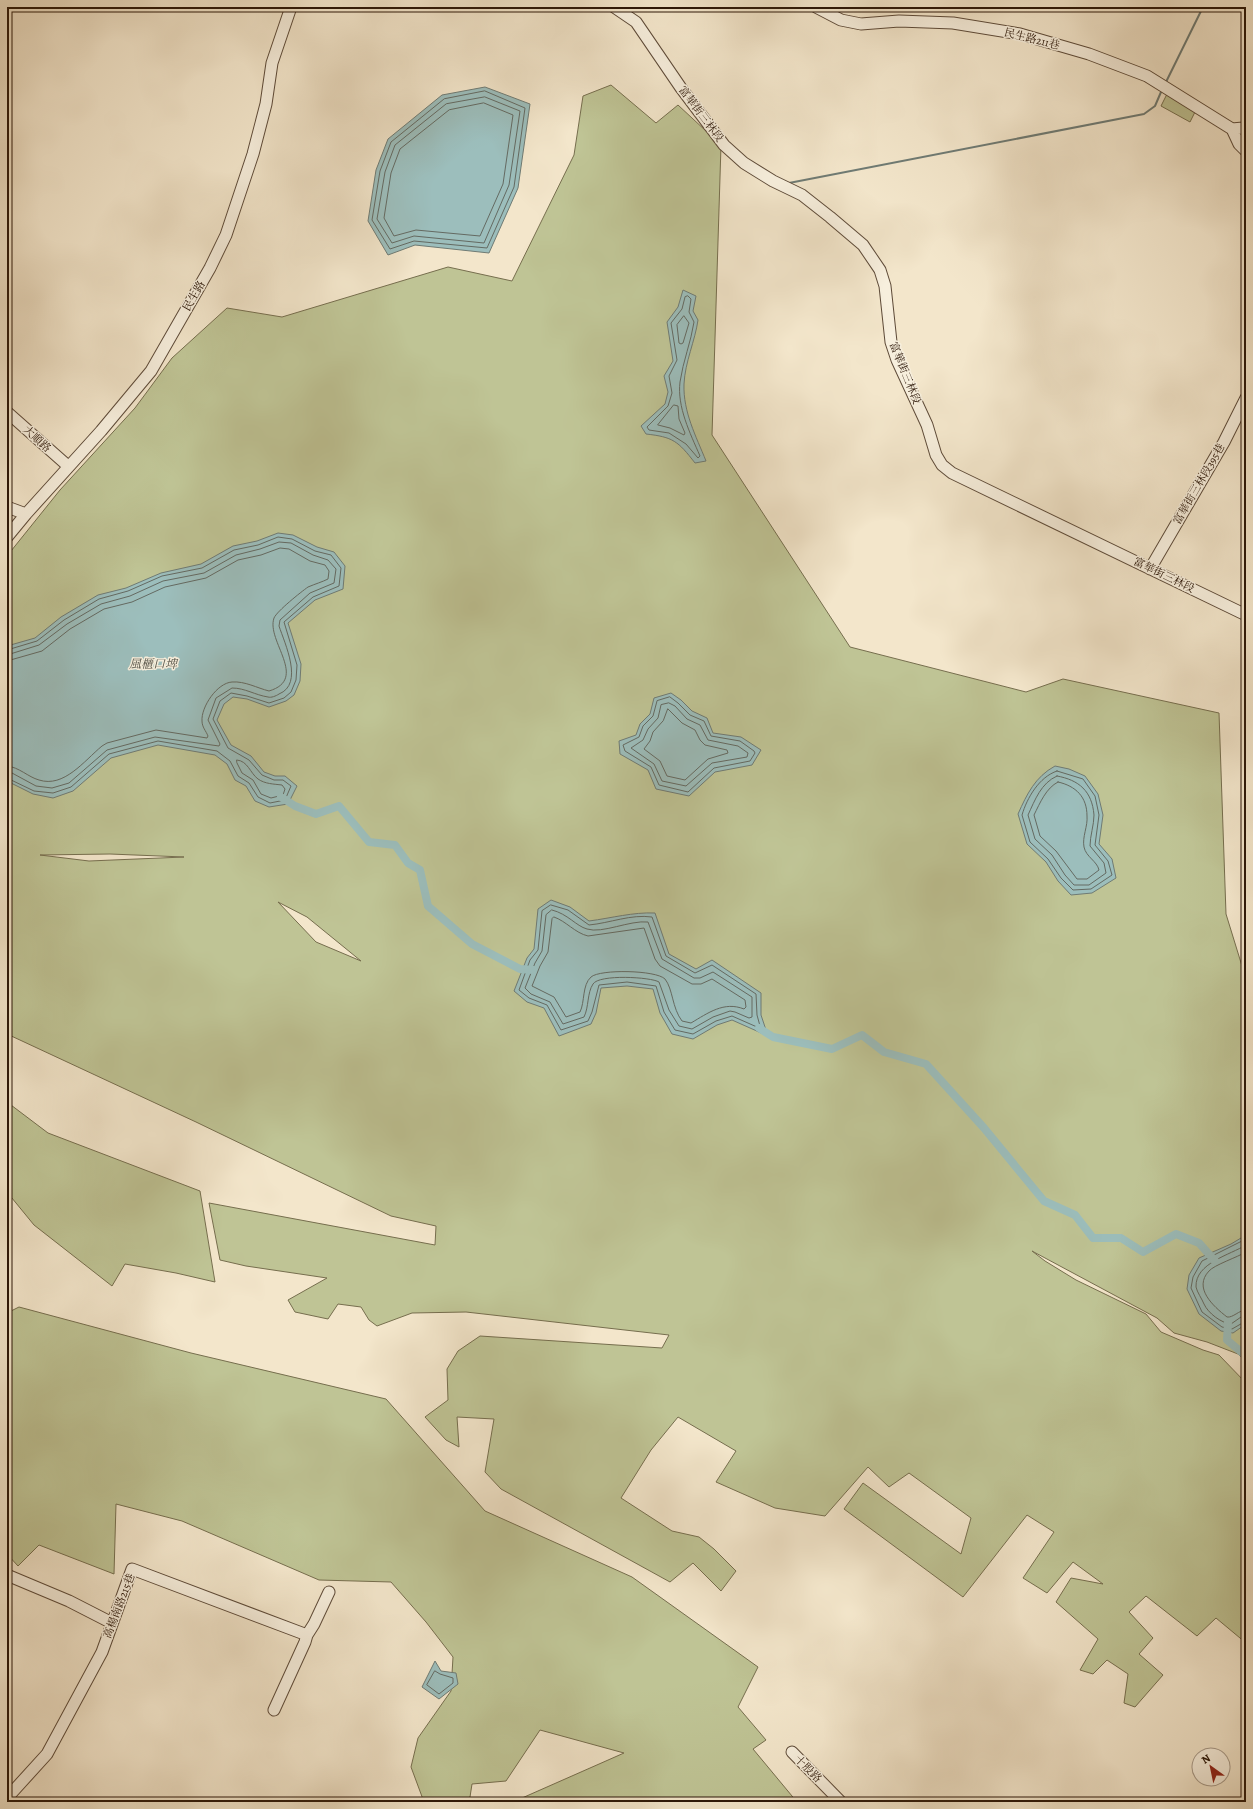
<svg xmlns="http://www.w3.org/2000/svg" width="1253" height="1809" viewBox="0 0 1253 1809" font-family="Alegreya,'Noto Serif TC',serif">
  <rect width="100%" height="100%" fill="#f3e6cb"/>
  <filter id="stains"><feTurbulence type="fractalNoise" baseFrequency=".005" numOctaves="4"/><feColorMatrix values="0 0 0 0 .2 0 0 0 0 .09 0 0 0 0 .02 0 0 0 .5 -.17"/></filter>
  <radialGradient id="worn" r=".72"><stop offset=".6" stop-color="#630" stop-opacity="0"/><stop offset="1" stop-color="#630" stop-opacity=".3"/></radialGradient>
  <path fill="#bfc495" stroke="#766e4e" fill-rule="evenodd" d="M611 85 656 123 678 105 721 145 712 435 850 647 1026 692 1063 679 1219 713 1226 914 1246 979V1362L1238 1354 1207 1342 1174 1333 1157 1318 1032 1251 1045 1261 1076 1280 1146 1314 1161 1332 1203 1350 1219 1355 1246 1383V1643L1216 1618 1197 1636 1146 1596 1129 1612 1153 1638 1139 1654 1163 1675 1135 1707 1124 1703 1128 1674 1107 1660 1093 1674 1080 1670 1098 1639 1056 1602 1071 1578 1103 1584 1073 1562 1047 1593 1023 1578 1054 1532 1027 1515 963 1597 844 1509 863 1483 961 1554 971 1518 909 1473 889 1487 868 1467 825 1516 775 1508 716 1482 736 1451 678 1417 651 1450 621 1498 672 1531 699 1537 714 1549 736 1571 721 1591 693 1563 670 1582 501 1489 485 1472 494 1419 457 1417 459 1447 446 1440 425 1417 448 1400 447 1369 458 1351 480 1336 662 1348 669 1335 466 1312 412 1313 377 1326 369 1320 361 1307 338 1304 328 1319 295 1312 288 1300 327 1278 246 1266 220 1260 209 1203 435 1245 436 1226 391 1216 196 1122 7 1034V556L60 490 135 408 172 358 227 308 282 317 448 267 512 281 574 155 583 96ZM110 854 184 857 89 861 40 855ZM278 902 307 917 361 961 316 942Z
    M1167 94 1196 110 1190 122 1161 106Z
    M7 1102 48 1133 200 1191 215 1282 176 1273 125 1264 112 1286 34 1225 7 1192Z
    M19 1307 191 1353 386 1399 485 1511 632 1577 758 1667 738 1707 766 1740 753 1749 797 1802H513L624 1753 540 1730 506 1781 472 1784 470 1797 457 1802H424L411 1767 418 1738 451 1691 453 1657 426 1622 391 1582 319 1580 182 1521 116 1504 114 1574 39 1545 18 1566 7 1554V1313Z"/>
  <path fill="#9cbebc" stroke="#6f7b74" d="M485 87 530 104 518 188 489 253 415 245 388 255 368 221 376 170 388 139 442 95Z
    M683 290 696 296 693 311 698 320C695 341 685 362 684 384 683 412 696 436 706 461L695 463C678 441 673 437 646 434L641 426 665 404 668 392 664 376 673 361 667 322 678 307Z
    M278 533 293 535 317 547 334 552 345 566 343 589 315 600 288 623 301 664 300 681 294 695 286 701 269 707 247 699 233 697 224 704 217 720 231 745 251 756 264 772 275 776H285L297 786 288 804 269 807 255 801 246 786 235 780 227 764 215 755 158 745 111 758 73 791 53 798 33 794 7 781V646L35 638 61 617 98 595 126 588 161 573 201 564 233 546 257 541Z
    M671 693 681 700 692 711 707 718 713 733 741 737 761 750 752 765 715 772 689 796 656 789 648 770 620 754 619 741 636 735 640 724 650 714 654 698Z
    M1055 766 1069 769 1085 776 1098 794 1103 815 1099 844 1112 859 1116 878 1092 893 1071 895 1058 881 1046 862 1027 844 1018 814C1027 794 1035 777 1055 766Z
    M551 900 570 907 589 921C612 918 633 912 655 913L669 954 696 969 712 960 761 993V1015L768 1036 732 1020 717 1025 693 1039 672 1034 660 1013 653 989 627 986 601 988 596 1013 591 1024 559 1036 544 1008 527 1002 514 991 527 958 534 949 538 909Z
    M1246 1235V1324L1233 1333 1221 1331 1199 1314 1187 1289 1189 1275 1199 1258 1231 1244Z
    M435 1661 441 1671 456 1673 458 1684 439 1699 422 1687Z"/>
  <g fill="none" stroke-linecap="round" stroke-linejoin="round">
    <path stroke="#646a62" stroke-width="1" d="M485 91 525 108 514 187 487 248 414 241 390 249 372 220 380 171 391 142 444 99Z
      M485 97 520 111 509 185 484 243 414 236 392 243 377 219 385 172 395 145 446 104Z
      M484 103 513 115 503 184 480 236 416 230 394 236 384 218 391 173 400 149 449 110Z
      M688 296 691 299 689 312 694 322C691 342 683 361 680 382 677 407 690 433 700 456L698 458 686 444 669 433 649 430 647 427 668 406 672 393 669 376 677 360 671 323 682 309 685 297Z
      M684 316 689 323 683 343 681 344 679 343 677 325Z
      M674 405 678 406 679 419 685 433 684 435 670 428 658 425Z
      M7 650 37 641 64 620 99 599 128 591 162 576 202 568 234 550 258 545 278 537 292 539 315 551 331 555 341 568 339 586 313 597 284 622 297 665 296 680 291 692 284 698 269 703 247 696 231 693 220 701 213 719 228 748 249 760 262 775 274 780H283L291 786 285 800 270 803 258 797 249 783 238 776 230 761 217 751 158 741 109 754 71 787 53 793 34 791 7 778
      M7 655 39 645 67 624 101 604 130 596 163 581 204 573 236 555 260 549 279 542 291 543 313 555 328 560 336 569 334 583 310 593 280 620 279 626C285 644 304 684 279 694 276 696 271 698 268 697 255 695 245 688 232 688L216 698 208 720 220 744 219 746 155 737 107 750 69 783 52 788 36 786 12 773 7 772
      M7 661 42 651 70 629 104 609 132 602 165 587 206 578 238 560 261 555 280 548 289 549 310 561 325 565 329 571 328 579C322 582 315 584 308 587 301 592 277 611 274 618 266 641 309 679 269 691 257 688 245 681 232 682 217 683 201 707 202 721 202 727 206 731 208 736L207 738 156 730 107 743 102 746C84 761 64 788 39 780 28 777 19 767 7 766
      M670 697 678 703 690 715 704 721 711 736 740 741 754 751 755 753 750 761 714 768 688 792 659 785 651 767 625 751 623 745 639 737 643 726 653 716 657 701Z
      M669 703 675 706 687 719 700 725 708 740 738 746 748 753 747 757 712 763 686 786 662 781 654 764 631 748 643 740 648 729 658 718 661 705Z
      M668 709 682 723 695 730 700 740 705 745 727 750 728 753 708 759 685 780 667 776 660 761 644 749 650 741 653 732 663 721Z
      M237 760C248 761 250 773 258 779 265 784 274 784 282 785L285 789 283 795 271 798 261 794 253 780 242 773 237 763Z
      M1057 771 1083 779 1095 796 1099 815 1095 845 1108 861 1112 875 1091 889 1073 890 1061 878 1048 859 1030 842 1022 815C1027 798 1039 777 1057 771Z
      M1057 776C1079 780 1092 791 1094 815 1094 825 1090 836 1090 846L1104 863 1106 873 1089 885H1074L1065 875 1052 855 1035 839 1028 815C1035 800 1041 783 1057 776Z
      M1058 782C1076 786 1087 797 1087 816 1088 826 1082 837 1084 847 1086 857 1097 861 1099 870L1087 879H1077L1056 851 1040 836 1034 815C1040 803 1046 788 1058 782Z
      M551 905 568 910 589 925C610 923 631 914 652 917L666 956 695 973 712 965 756 994 757 1015 760 1026 757 1027 732 1016 716 1021 693 1034 675 1030 664 1012 656 986 627 982 599 985 592 1012 588 1021 561 1030 547 1005 529 998 519 990 530 960 538 950 542 911Z
      M552 910C568 914 576 926 587 929 602 934 630 920 648 922L662 959 694 978H700L713 972 752 997V1017L749 1018 735 1012 730 1011 713 1017 692 1029 679 1026 669 1010 659 982C651 977 599 974 593 984 587 993 589 1007 584 1017L563 1024 550 1002 531 994 525 988 535 963 542 951 546 915Z
      M554 917C566 921 575 933 588 936L644 928 655 959 660 966 692 984H701L712 979 745 1000 746 1007 744 1009C724 1001 708 1013 691 1023L682 1021C672 1008 673 989 665 979 656 970 600 969 591 977 582 985 585 1002 580 1012L566 1017 554 997 532 986 540 966 548 952 552 919Z
      M1246 1239 1202 1261 1193 1277 1191 1288 1202 1312 1222 1327 1232 1329 1246 1321
      M1246 1245C1230 1255 1195 1263 1196 1287 1197 1292 1202 1299 1204 1304 1208 1313 1221 1323 1231 1324L1241 1317 1246 1316
      M1246 1252C1238 1257 1214 1265 1209 1271 1193 1288 1213 1306 1227 1317 1233 1318 1239 1310 1246 1310
      M435 1671 440 1674 453 1678V1683L439 1694 427 1685Z"/>
    <path stroke="#6f7b74" stroke-width="2" d="M1166 82 1203 7
      M789 183 1144 114 1155 106 1161 92"/>
    <path stroke="#9cbebc" stroke-width="8" d="M281 797 295 806 316 814 339 806 369 842 395 845 408 863 420 870 428 906 472 944 520 969 533 970
      M759 1028 773 1037 832 1049 862 1035 884 1052 926 1064 984 1128 1044 1201 1075 1215 1093 1238H1121L1143 1252 1176 1234 1199 1243 1215 1261
      M1228 1322 1227 1340 1246 1356"/>
    <g stroke="#5e4b39" stroke-width="13">
      <path id="minor" d="M614 7 636 22 681 88 724 145 744 163 773 181 802 195 830 217 863 245 880 270 885 286 891 342 897 360 927 425 936 455 942 465 952 473 1246 615
        M816 7 841 20 861 24 899 21 953 23 1020 34 1089 54 1147 76 1232 129
        M1232 129 1239 144 1246 151
        M1232 129 1243 128 1246 126
        M7 412 68 466
        M7 507 26 514
        M7 537 26 514 101 431 151 371 210 268 226 235 253 154 266 104 272 63 291 7
        M1150 569 1224 442 1246 398
        M7 1575 69 1601 112 1623
        M274 1710 305 1642 307 1635 314 1624 329 1592
        M792 1752 841 1802
        M7 1798 47 1754 102 1652 132 1569 307 1635"/>
    </g>
    <use href="#minor" stroke="#f7efdd" stroke-width="11"/>
  </g>
  <g text-anchor="middle" dominant-baseline="central" stroke-width="3" stroke-linejoin="round" paint-order="stroke">
    <g font-size="11" fill="#2c1708" stroke="#f7efdd">
      <text transform="translate(1032 39) rotate(14)">民生路211巷</text>
      <text transform="translate(701 114) rotate(53)">富華街三林段</text>
      <text transform="translate(194 296) rotate(-60)">民生路</text>
      <text transform="translate(905 373) rotate(68)">富華街三林段</text>
      <text transform="translate(37 439) rotate(42)">大順路</text>
      <text transform="translate(1199 484) rotate(-60)">富華街三林段395巷</text>
      <text transform="translate(1164 575) rotate(26)">富華街三林段</text>
      <text transform="translate(119 1606) rotate(-69)">高楊南路215巷</text>
      <text transform="translate(808 1769) rotate(45)">十股路</text>
    </g>
    <g font-size="12" font-style="italic" fill="#535147" stroke="#f7efdd">
      <text x="153" y="664">風櫃口埤</text>
    </g>
  </g>
  <rect width="1253" height="1809" fill="none" stroke="#f3e6cb" stroke-width="24"/>
  <rect x="8" y="8" width="1237" height="1793" fill="none" stroke="#2c1708" stroke-width="2"/>
  <rect x="12" y="12" width="1229" height="1785" fill="none" stroke="#2c1708"/>
  <g transform="translate(1211 1767) rotate(327)"><circle r="19" fill="#f7efdd" stroke="#a69988"/>
  <path d="M0-3L7 15L0 10L-7 15Z" fill="#8f2418"/>
  <text y="-6" font-size="11" font-weight="bold" text-anchor="middle" fill="#2c1708">N</text>
  </g>
  <rect width="100%" height="100%" filter="url(#stains)"/>
  <rect width="100%" height="100%" fill="url(#worn)"/>
</svg>
